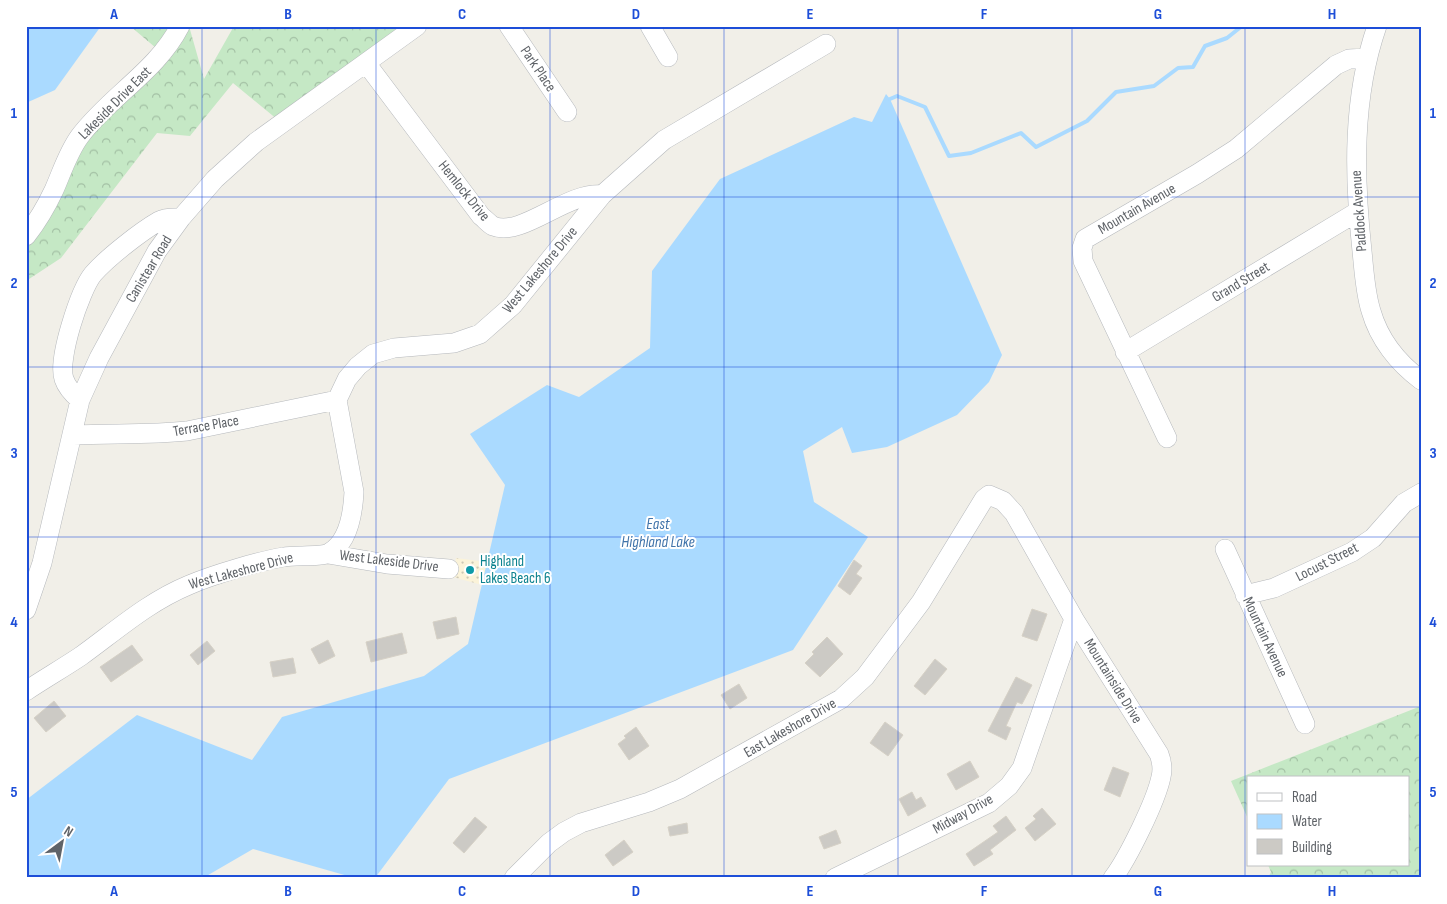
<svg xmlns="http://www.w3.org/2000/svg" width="1447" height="904" viewBox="0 0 1447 904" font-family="'Sofia Sans Condensed',sans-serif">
  <defs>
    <pattern id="forest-crowns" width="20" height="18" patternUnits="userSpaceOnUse" patternTransform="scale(1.25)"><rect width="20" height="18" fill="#c5e8c5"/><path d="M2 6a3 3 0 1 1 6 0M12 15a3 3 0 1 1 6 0" fill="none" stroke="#a3c0a4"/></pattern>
    <pattern id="sand-dots" width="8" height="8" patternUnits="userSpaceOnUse" patternTransform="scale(1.25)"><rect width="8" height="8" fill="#fbf3d9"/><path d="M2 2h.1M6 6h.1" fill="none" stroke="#cec8b4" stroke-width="1.8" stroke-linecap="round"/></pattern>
  </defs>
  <rect width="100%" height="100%" fill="#f1efe8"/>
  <path fill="url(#forest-crowns)" d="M130 26H189L204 79 234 26H416L278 120 233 83 190 136 157 133 61 258 26 281V235L73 150 169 59Z
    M1421 706V878H1268L1271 872 1268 865H1408V778H1248V819L1231 781Z"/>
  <path fill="url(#sand-dots)" d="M456 558 487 562 482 585 453 577Z"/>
  <path fill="#aadaff" d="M26 26H101L55 90 26 103Z
    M886 94 890 99 1002 355 989 382 957 415 887 447 852 453 842 427 803 451 814 502 868 537 793 650 449 779 375 878H355L253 849 203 878H26V800L137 715 252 760 282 717 424 676 468 644 505 485 470 434 547 385 579 397 650 348 652 271 720 179 854 117 872 122Z"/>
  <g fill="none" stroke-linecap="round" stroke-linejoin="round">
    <path stroke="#aadaff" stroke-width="4" d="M890 99 897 96 925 107 949 156 971 153 1021 133 1036 147 1087 121 1116 92 1154 86 1178 68 1193 67 1205 46 1227 38 1242 26"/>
  </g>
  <path fill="#cccac5" stroke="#d6d1c6" d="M854 560 862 566 856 574 862 578 850 595 838 586Z
    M1032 609 1047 614 1037 641 1022 636Z
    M456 617 459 634 437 639 433 622Z
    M402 633 407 653 371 662 366 642Z
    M827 637 843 654 820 677 805 663 814 654 812 652Z
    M328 640 335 656 319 664 311 649Z
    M207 641 215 651 198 665 190 655Z
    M132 645 143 660 111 682 100 667Z
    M293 658 296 673 273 677 270 662Z
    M935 659 947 669 925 695 914 686Z
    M1016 677 1032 685 1022 704 1017 702 1006 726 1011 728 1006 740 988 731Z
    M739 684 747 698 730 709 721 695Z
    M54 701 66 716 46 732 34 718Z
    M885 722 903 735 888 756 870 743Z
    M636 727 649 746 629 760 618 744 626 738 624 736Z
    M970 761 979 777 956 790 947 774Z
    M1113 767 1129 773 1120 797 1104 790Z
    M912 792 916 800 921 797 926 806 908 816 899 799Z
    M1042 808 1056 824 1035 841 1025 828 1036 819 1033 816Z
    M1006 816 1016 830 990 850 993 854 974 866 966 854 998 832 993 826Z
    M475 817 487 827 464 853 453 843Z
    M687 823 688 833 670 836 668 827Z
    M836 830 841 843 824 849 819 837Z
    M624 840 633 852 613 866 605 855Z"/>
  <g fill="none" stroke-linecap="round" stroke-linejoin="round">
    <g stroke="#b5b8bc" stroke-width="20">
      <path id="minor" d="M509 26 567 112
        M650 26 668 57
        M1377 26C1352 98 1354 176 1362 251 1364 270 1365 292 1371 311 1379 339 1398 363 1421 380
        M366 63 481 216C485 219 489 224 493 226 522 238 567 191 602 195
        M26 236C37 222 46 207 54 190 62 172 68 152 80 136 110 96 157 71 180 26
        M1125 352 1357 212
        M80 400C73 394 67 388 64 379 57 360 80 290 93 274 107 258 140 232 159 221 166 217 174 218 181 218
        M73 435C111 433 149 435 187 431L337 400
        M1167 438 1083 261 1082 248 1085 239 1197 174 1236 149 1336 65 1349 59 1366 58
        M1225 549 1305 724
        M328 554 387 564 449 569
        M1245 595 1274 588 1352 552 1373 538 1404 503 1421 493
        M26 610 42 563 80 400 99 358 157 251 181 218 215 179 256 142 417 26
        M26 691C44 679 63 668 81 656 117 630 148 602 189 585 212 575 259 561 284 557 294 555 322 557 329 553 349 542 353 512 354 492L337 400 347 379 358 366 373 354 394 348 454 343 480 334 513 305 602 195 664 140 826 44
        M514 878 549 843 564 832 581 823 649 802 680 789 841 699 865 677 921 602 984 499 989 495 1003 501 1014 513 1074 619 1159 754C1162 762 1163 769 1161 777 1156 801 1128 858 1113 878
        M835 878 989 803 1009 786 1022 768 1074 619"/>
    </g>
    <use href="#minor" stroke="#fff" stroke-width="19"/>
  </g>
  <path fill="none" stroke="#1d4ed8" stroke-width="1" stroke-opacity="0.55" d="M202 26V878M376 26V878M550 26V878M724 26V878M898 26V878M1072 26V878M1245 26V878M26 197H1421M26 367H1421M26 537H1421M26 707H1421"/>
  <circle fill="#0f9aa8" stroke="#fff" stroke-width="2" cx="470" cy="570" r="5"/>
  <g text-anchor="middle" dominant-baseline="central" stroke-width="4" stroke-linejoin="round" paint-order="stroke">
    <g font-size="15" fill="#5f6368" stroke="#fff">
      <text transform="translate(538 69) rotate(56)">Park Place</text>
      <text transform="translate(115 103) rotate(-45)">Lakeside Drive East</text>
      <text transform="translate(464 191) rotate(51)">Hemlock Drive</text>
      <text transform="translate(1137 209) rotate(-30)">Mountain Avenue</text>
      <text transform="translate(1359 211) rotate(-94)">Paddock Avenue</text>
      <text transform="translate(149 269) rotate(-59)">Canistear Road</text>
      <text transform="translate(540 270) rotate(-50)">West Lakeshore Drive</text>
      <text transform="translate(1241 282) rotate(-31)">Grand Street</text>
      <text transform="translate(206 426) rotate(-10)">Terrace Place</text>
      <text transform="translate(389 561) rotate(7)">West Lakeside Drive</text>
      <text transform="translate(1327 562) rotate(-27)">Locust Street</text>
      <text transform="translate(241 571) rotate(-15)">West Lakeshore Drive</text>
      <text transform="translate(1265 637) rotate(65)">Mountain Avenue</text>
      <text transform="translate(1113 681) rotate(58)">Mountainside Drive</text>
      <text transform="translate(790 728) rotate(-30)">East Lakeshore Drive</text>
      <text transform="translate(963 814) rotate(-29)">Midway Drive</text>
    </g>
    <g font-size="15" fill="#0d838f" stroke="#fff" text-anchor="start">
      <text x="480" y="561">Highland<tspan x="480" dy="17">Lakes Beach 6</tspan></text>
    </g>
    <g font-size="16" font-style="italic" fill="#4174aa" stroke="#fff">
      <text x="658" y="524">East<tspan x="658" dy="18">Highland Lake</tspan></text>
    </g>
  </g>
  <rect width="1447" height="904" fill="none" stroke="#ffffff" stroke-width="55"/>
  <rect x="1247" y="776" width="162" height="90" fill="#ffffff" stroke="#bfc1c3"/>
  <rect x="1257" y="793" width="25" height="8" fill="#ffffff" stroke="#bfc1c3"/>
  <text x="1292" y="802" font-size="15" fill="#5f6368">Road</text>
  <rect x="1257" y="814" width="25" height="15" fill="#aadaff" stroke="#bfc1c3"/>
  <text x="1292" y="826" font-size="15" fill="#5f6368">Water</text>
  <rect x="1257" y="839" width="25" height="15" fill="#cccac5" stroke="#bfc1c3"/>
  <text x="1292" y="852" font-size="15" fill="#5f6368">Building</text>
  <g transform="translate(62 842) rotate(32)" stroke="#ffffff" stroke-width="4" paint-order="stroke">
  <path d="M0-4L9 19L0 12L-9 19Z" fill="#5f6368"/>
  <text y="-8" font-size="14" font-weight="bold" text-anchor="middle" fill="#5f6368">N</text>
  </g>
  <rect x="28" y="28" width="1392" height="848" fill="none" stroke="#1d4ed8" stroke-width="2"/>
  <g font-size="16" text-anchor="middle" font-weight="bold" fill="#1d4ed8">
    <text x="114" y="19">A</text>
    <text x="288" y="19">B</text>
    <text x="462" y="19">C</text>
    <text x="636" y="19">D</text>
    <text x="810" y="19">E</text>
    <text x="984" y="19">F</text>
    <text x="1158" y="19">G</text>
    <text x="1332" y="19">H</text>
    <text x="14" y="118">1</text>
    <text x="1433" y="118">1</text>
    <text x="14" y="288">2</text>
    <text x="1433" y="288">2</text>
    <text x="14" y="458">3</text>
    <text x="1433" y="458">3</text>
    <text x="14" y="627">4</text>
    <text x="1433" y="627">4</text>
    <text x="14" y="797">5</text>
    <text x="1433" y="797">5</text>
    <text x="114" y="896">A</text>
    <text x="288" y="896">B</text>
    <text x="462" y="896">C</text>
    <text x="636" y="896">D</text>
    <text x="810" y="896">E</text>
    <text x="984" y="896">F</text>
    <text x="1158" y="896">G</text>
    <text x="1332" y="896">H</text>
  </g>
</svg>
